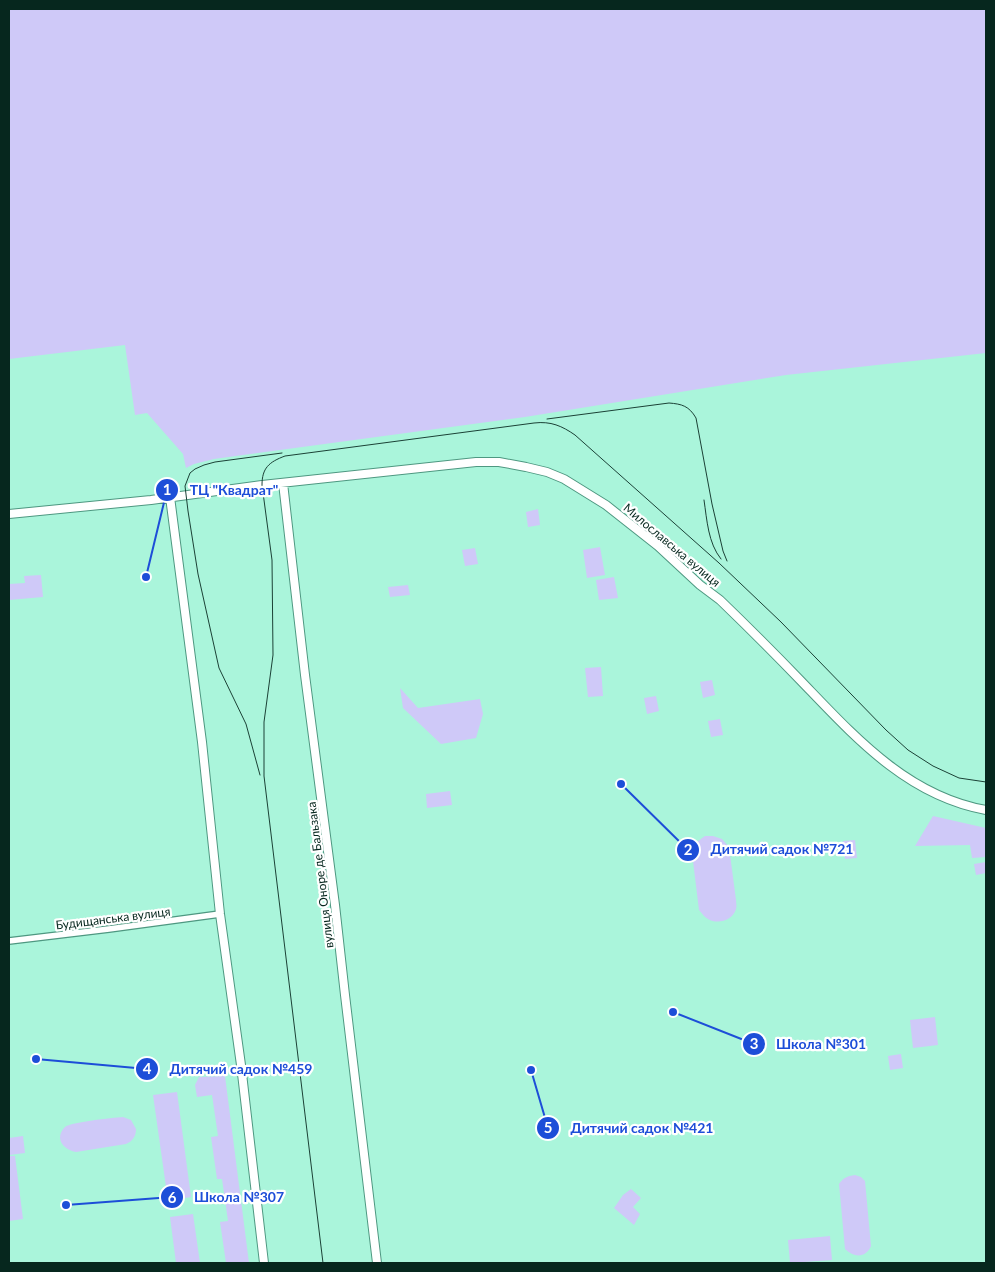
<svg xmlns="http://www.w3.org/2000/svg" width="995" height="1272" viewBox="0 0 995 1272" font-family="Lato,sans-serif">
  <rect width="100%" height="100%" fill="#aaf5db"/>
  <path fill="#cfc9f8" d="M9 9H986V353L786 375 525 417 214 459 194 464 186 468 183 454 147 413 135 415 125 345 9 359Z
    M538 509 540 525 528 527 526 512Z
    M600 547 605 575 587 578 583 550Z
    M475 548 478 564 465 566 462 550Z
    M41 575 43 597 9 600V584L25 583 24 576Z
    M614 577 618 598 599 600 596 580Z
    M408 585 410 595 390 597 388 587Z
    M601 667 603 696 588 697 585 668Z
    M712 680 715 695 703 698 700 682Z
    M400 688 418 708 480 699 483 714 476 738 441 744 403 708Z
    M656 696 659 711 647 714 644 698Z
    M720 719 723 735 711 737 708 721Z
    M450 791 452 805 427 808 426 794Z
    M933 816 986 828V857L972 858 970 845 915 846Z
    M705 836H713L722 839 729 847 736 900C736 903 737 906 736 909 733 920 718 925 708 919 704 917 702 913 699 910L692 853C693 844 698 841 705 836Z
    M855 840 857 858 845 859 843 841Z
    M986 862V873L976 875 974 864Z
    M935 1017 938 1045 913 1048 910 1020Z
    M901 1054 903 1068 890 1070 888 1056Z
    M225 1076 249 1263H226L220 1222 228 1221 222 1179H217L211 1137 218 1136 212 1095 197 1097 195 1085 199 1077Z
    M177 1092 191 1197 168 1201 153 1095Z
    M123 1117 131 1120 136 1129C136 1136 133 1141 126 1144L76 1152C63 1150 54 1138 65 1127 71 1122 112 1118 123 1117Z
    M23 1136 25 1153 9 1155V1138Z
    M9 1156H15L23 1219 9 1221Z
    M855 1175 861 1177 865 1181 871 1246C866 1258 854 1258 845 1249L839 1184C843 1178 847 1176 855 1175Z
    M631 1189 641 1198 633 1207 640 1214 634 1225 614 1208 623 1195Z
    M193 1214 200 1263H176L170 1217Z
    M830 1236 832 1260 790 1263 788 1240Z"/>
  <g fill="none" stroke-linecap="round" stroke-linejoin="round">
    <g stroke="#4e9881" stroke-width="8">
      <path id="street" d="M9 941 109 929 220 914"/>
    </g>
    <g stroke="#4e9881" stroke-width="10">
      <path id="secondary" d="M283 483 305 675 335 905 345 995 377 1263
        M170 497 202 742 220 914 241 1065 264 1263
        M9 514 151 500 262 485 476 462H499L526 467 547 472 564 479 606 505 658 546 700 585 720 600C748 627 775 654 801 681 854 736 907 796 986 810"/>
    </g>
    <use href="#street" stroke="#fff" stroke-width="5.5"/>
    <use href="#secondary" stroke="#fff" stroke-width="8"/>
    <path stroke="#1b4136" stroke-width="1" d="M547 419 669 403C682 404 689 406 696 418L712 504 723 551 727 561
      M704 500C707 520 708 543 721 559
      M260 775 246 724 219 668 198 574 188 511 185 486 190 473 195 469 204 465 215 462 282 453
      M323 1263 264 776V722L273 655 272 560 262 485C262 468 269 462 285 456L534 423C551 421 562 426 575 435L719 563 781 622 886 730 908 750 933 766 959 778 986 782"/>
  </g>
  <g text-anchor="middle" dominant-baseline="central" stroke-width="4.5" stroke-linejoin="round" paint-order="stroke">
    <g font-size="12" fill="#06271e" stroke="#fff">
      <text transform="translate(672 545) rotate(40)">Милославська вулиця</text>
      <text transform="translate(320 875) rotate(-97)">вулиця Оноре де Бальзака</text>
      <text transform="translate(113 918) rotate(-7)">Будищанська вулиця</text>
    </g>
  </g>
  <path fill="none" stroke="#1d4ed8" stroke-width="2" d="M146 577L167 490M621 784L688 850M673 1012L754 1044M36 1059L147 1069M531 1070L548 1128M66 1205L172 1197"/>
  <g fill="#1d4ed8" stroke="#fff" stroke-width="2">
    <circle cx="146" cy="577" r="5"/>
    <circle cx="621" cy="784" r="5"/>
    <circle cx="673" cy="1012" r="5"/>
    <circle cx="36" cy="1059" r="5"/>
    <circle cx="531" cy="1070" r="5"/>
    <circle cx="66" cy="1205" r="5"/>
    <circle cx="167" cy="490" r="12"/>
    <circle cx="688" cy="850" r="12"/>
    <circle cx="754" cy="1044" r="12"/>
    <circle cx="147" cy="1069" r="12"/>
    <circle cx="548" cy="1128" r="12"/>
    <circle cx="172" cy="1197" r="12"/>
  </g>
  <g font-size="15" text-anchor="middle" font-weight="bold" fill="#fff">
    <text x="167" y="495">1</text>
    <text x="688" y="855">2</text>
    <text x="754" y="1049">3</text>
    <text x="147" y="1074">4</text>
    <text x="548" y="1133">5</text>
    <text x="172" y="1203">6</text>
  </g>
  <g font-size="14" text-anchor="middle" font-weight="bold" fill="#1d4ed8" stroke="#fff" stroke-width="4.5" stroke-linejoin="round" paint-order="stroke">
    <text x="234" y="495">ТЦ "Квадрат"</text>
    <text x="782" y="854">Дитячий садок №721</text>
    <text x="821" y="1049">Школа №301</text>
    <text x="241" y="1074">Дитячий садок №459</text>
    <text x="642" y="1133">Дитячий садок №421</text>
    <text x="239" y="1202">Школа №307</text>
  </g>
  <rect width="995" height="1272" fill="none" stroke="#06271e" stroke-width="20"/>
</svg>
